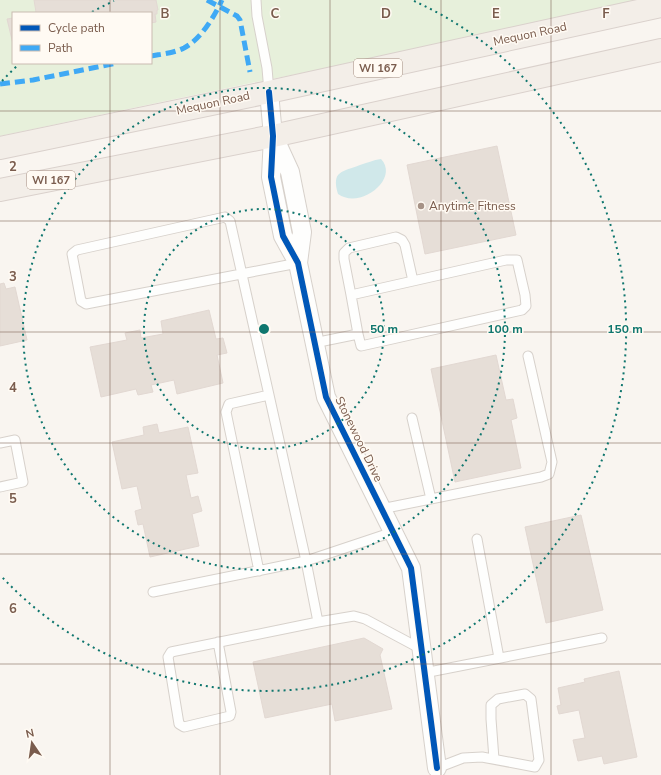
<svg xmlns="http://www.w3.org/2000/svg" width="661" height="775" viewBox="0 0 661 775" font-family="'Nunito Sans',sans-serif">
  <rect width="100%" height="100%" fill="#f9f5f0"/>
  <path fill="#e7f0db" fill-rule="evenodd" d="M0 0H661V4L266 80 0 136ZM13 13H151V63H13Z"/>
  <path fill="#d0e8ea" d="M381 159C400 179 360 210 338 194 331 170 343 172 360 165 367 163 373 160 381 159Z"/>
  <path fill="#e6ded7" stroke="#e2d8d2" d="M34 0H156L158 10H157V14H155L156 22 151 23V13H34L36 12Z
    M13 18V44L7 19Z
    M497 146 516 235 425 254 407 165Z
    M4 283 6 289 15 287 27 340 0 346V284Z
    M209 310 216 339 223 338 227 353 217 355 223 383 177 394 174 380 151 385 153 392 138 395 136 389 101 397 90 347 127 340 125 333 140 330 141 338 163 334 161 321Z
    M496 355 506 400 513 399 517 418 511 420 521 468 455 482 431 369Z
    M157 424 159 433 188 427 198 473 186 475 191 498 198 496 202 511 192 514 199 546 150 557 143 524 138 525 135 511 142 509 137 486 122 489 112 442 144 435 143 427Z
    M581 515 603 610 546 623 525 527Z
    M364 638 383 649 380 655 392 709 335 721 332 704 265 718 253 662Z
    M619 671 637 757 604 764 602 756 578 761 573 740 585 738 579 710 559 714 557 706 561 705 558 688 585 682 584 679Z"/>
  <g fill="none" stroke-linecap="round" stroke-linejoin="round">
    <g stroke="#d7d1cb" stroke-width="11">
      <path id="service" d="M256 0 257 16 267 68 269 92
        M351 295 344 259V253L349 248 396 237 402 240 405 245 413 281
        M314 343 358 334 361 346 522 310 526 306 525 295 517 260H506L351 295 358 334
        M412 418 431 499
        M0 443 15 440 23 482 0 487
        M381 509 541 477 549 474 552 462 528 356
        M477 539 499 658
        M259 571 226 412 229 404 269 395 230 221 225 217 77 250 72 254 81 301 86 304 298 263
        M153 592 306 561 393 532
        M318 622 354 616 365 619 421 649
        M218 642 231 712 230 716 184 727 179 724 168 657 171 652 318 622 306 561 269 395
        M424 673 602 638
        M436 770 437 768 463 758 482 757 535 767 539 760 531 699 525 694 498 699 491 705V719L494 759"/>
    </g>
    <g stroke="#d7d1cb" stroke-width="20">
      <path id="minor" d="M269 92 273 136 271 177 283 236 298 263 326 397 411 568 437 768
        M274 137 290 172 302 232 298 263"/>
    </g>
    <g stroke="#dad1cc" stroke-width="24">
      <path id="primary" d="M0 148 269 92 661 6
        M0 190 273 136 661 50"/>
    </g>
    <use href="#service" stroke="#fefefd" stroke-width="9"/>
    <use href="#minor" stroke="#fefefd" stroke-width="18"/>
    <use href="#primary" stroke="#f3eee8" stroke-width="22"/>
    <path stroke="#3fa9f5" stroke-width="5" stroke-dasharray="10 5" stroke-linecap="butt" d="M207 0 237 16 240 20 250 72
      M151 56C162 54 174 53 184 48 201 39 214 17 222 0
      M0 84 33 80 117 63"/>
    <g stroke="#fffaf3" stroke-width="8">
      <path id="cycleway" d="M269 92 273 136 271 177 283 236 298 263 326 397 411 568 437 768"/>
    </g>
    <use href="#cycleway" stroke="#0057b8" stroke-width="6"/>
  </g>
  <path fill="none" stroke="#7a5c4d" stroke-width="1" stroke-opacity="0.55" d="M110 0V13M220 0V775M330 0V775M441 0V775M551 0V775M110 63V775M0 111H661M0 221H661M0 332H661M0 443H661M0 554H661M0 664H661"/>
  <g fill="none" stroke="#0f766e" stroke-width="2" stroke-dasharray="2 4">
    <circle cx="264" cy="329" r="120"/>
    <circle cx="264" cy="329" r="241"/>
    <path d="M2 81A361 361 0 0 1 18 65M92 12A361 361 0 0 1 114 1M414 1A361 361 0 1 1 2 577"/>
  </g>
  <circle fill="#a69286" stroke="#fffaf3" stroke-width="1.5" cx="421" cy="206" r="4"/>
  <g text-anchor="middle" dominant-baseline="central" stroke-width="3" stroke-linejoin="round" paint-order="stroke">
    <g fill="#fffaf3" stroke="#a28b7f" stroke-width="1">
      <rect x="354" y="59" width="48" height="18" rx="3"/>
      <rect x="27" y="171" width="48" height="18" rx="3"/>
    </g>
    <g font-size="11" font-weight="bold" fill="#7a5c4d">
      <text x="378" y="68">WI 167</text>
      <text x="51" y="180">WI 167</text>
    </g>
    <g font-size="12" fill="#7a5c4d" stroke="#fffaf3">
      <text transform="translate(530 34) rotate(-12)">Mequon Road</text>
      <text transform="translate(213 103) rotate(-12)">Mequon Road</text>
      <text transform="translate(359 439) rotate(64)">Stonewood Drive</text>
    </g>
    <g font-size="12" fill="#7a5c4d" stroke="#fffaf3" text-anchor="start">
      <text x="429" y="206">Anytime Fitness</text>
    </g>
  </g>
  <g font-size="13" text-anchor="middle" font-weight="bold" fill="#7a5c4d" stroke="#fffaf3" stroke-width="3" stroke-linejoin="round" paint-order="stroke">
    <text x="165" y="18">B</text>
    <text x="275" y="18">C</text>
    <text x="386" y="18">D</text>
    <text x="496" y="18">E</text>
    <text x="606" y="18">F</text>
    <text x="13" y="171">2</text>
    <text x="13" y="281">3</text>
    <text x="13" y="392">4</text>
    <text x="13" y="503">5</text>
    <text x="13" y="613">6</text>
  </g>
  <circle cx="264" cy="329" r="6" fill="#0f766e" stroke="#fffaf3" stroke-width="2"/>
  <g font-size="12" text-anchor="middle" font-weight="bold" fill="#0f766e" stroke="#fffaf3" stroke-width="3" stroke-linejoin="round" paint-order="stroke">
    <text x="384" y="333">50 m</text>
    <text x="505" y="333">100 m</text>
    <text x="625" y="333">150 m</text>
  </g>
  <rect x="12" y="12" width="140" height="52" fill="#fffaf3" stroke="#cabbb1"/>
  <rect x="20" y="25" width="20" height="6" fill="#0057b8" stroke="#cabbb1"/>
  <text x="48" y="32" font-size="12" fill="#7a5c4d">Cycle path</text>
  <rect x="20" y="45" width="20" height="6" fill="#3fa9f5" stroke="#cabbb1"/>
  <text x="48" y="52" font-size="12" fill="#7a5c4d">Path</text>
  <g transform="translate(32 743) rotate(347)" stroke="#fffaf3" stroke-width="3" paint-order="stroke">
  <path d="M0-3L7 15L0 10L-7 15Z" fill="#7a5c4d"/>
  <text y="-6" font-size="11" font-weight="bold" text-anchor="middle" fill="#7a5c4d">N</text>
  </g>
</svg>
